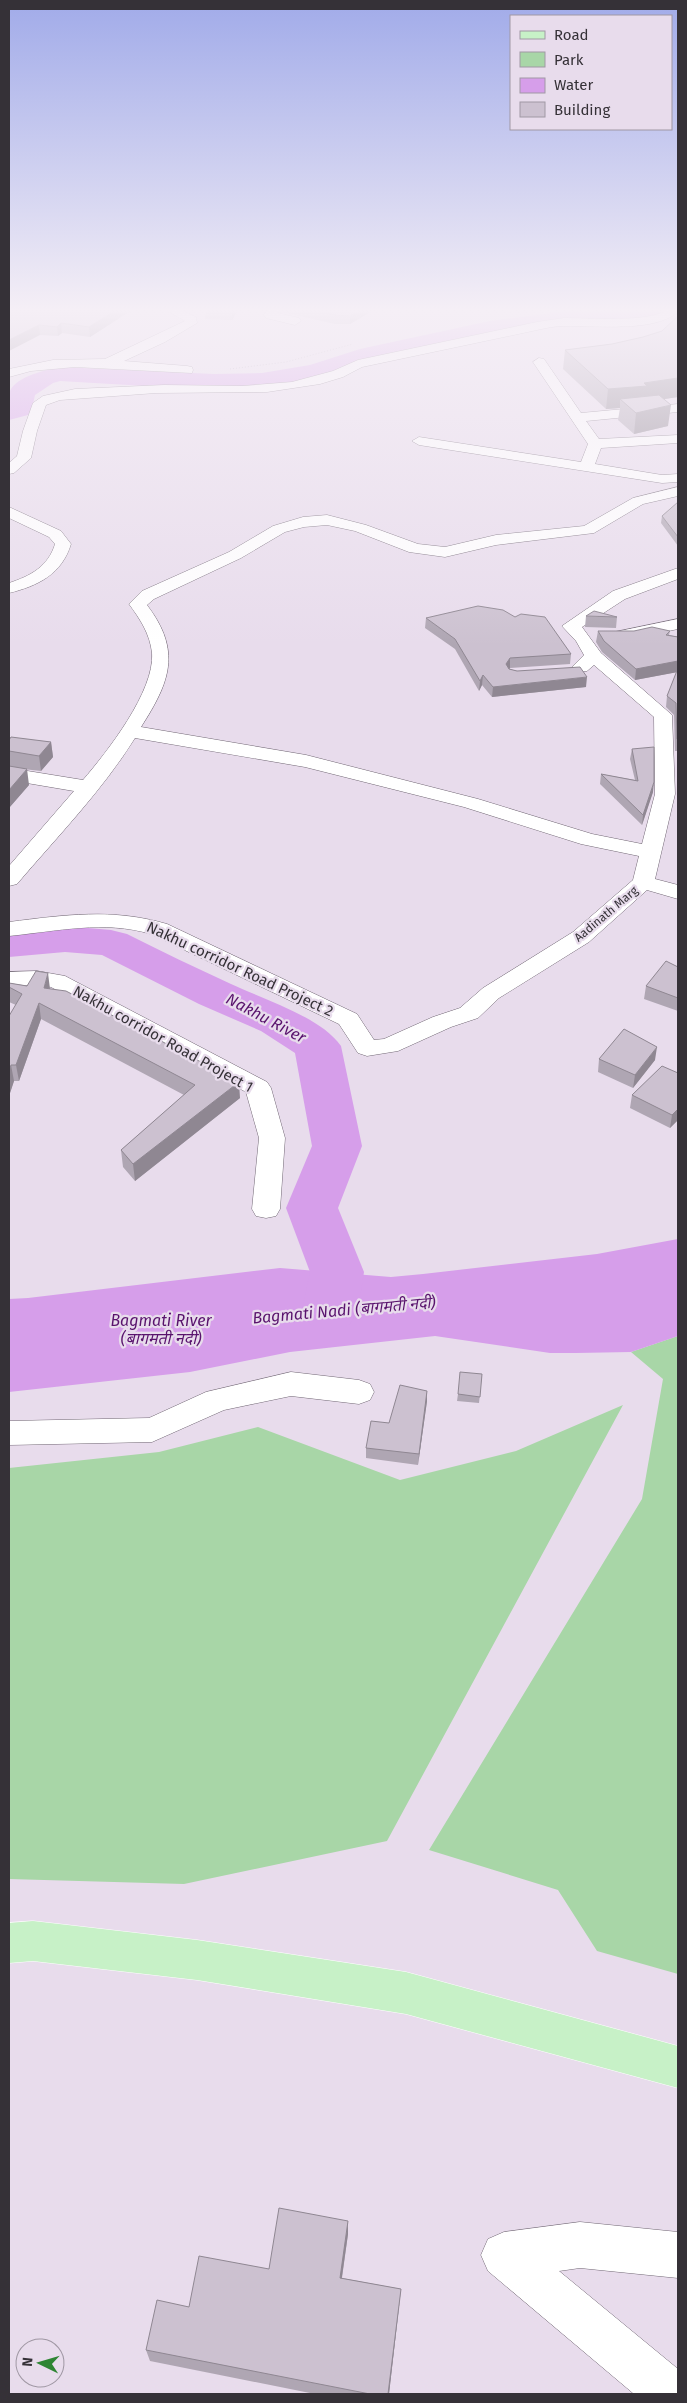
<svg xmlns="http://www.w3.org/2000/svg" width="687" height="2403" viewBox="0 0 687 2403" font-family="'Fira Sans','Noto Sans Devanagari',sans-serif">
  <rect width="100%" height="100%" fill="#e8dcec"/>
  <path fill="#a8d6a7" d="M678 1336V1974L597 1951 558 1890 429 1850 642 1499 663 1379 631 1352Z
    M623 1405 387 1841 184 1884 9 1879V1468L159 1452 258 1427 400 1480 516 1451Z"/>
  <path fill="#d69eea" d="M678 1239V1336L631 1352 576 1353H550L435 1336 290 1352 190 1372 9 1392V1299L28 1298 280 1268 391 1277 423 1274 597 1254Z"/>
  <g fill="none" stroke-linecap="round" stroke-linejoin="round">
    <path fill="#d69eea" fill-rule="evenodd" d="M660 310 657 317 630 325H566L490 335 366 362 315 378 262 389 214 390 60 381 53 383 35 395 32 409 28 415 9 420C9 411 7 399 10 391 17 376 46 370 60 367L214 374 262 373 310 365 360 349 490 321 566 311Z
      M65 926 111 930 127 934C161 951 196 968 231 984 263 999 321 1017 341 1046L362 1146 338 1208 364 1272 358 1310 350 1324 330 1330 310 1324 302 1310 310 1272 286 1208 312 1146 295 1053 261 1031 199 1004 102 955 65 952 9 957V931Z"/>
    <g stroke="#726875" stroke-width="1">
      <path id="minor" d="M166 310H181L196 317 197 323 165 342 124 361 187 366 192 367 193 370 192 373 75 367 31 371 9 377V369L53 360 105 359 185 321Z
        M268 310H281L278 313 299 318 301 321 295 325 266 318 264 315Z
        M667 310H678V312C653 333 596 325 564 326 555 326 546 328 537 330L362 367 343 377 320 384 267 392 156 393 60 400 46 405 37 431 31 458 14 473 9 474V463L17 456 23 431 33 403 43 396 75 389 164 385 242 386 292 382 333 371 358 360 537 322C546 321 555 319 564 318 587 318 649 323 667 310Z
        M539 358 544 359 581 413 678 404V412L586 421 599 439 678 435V443L601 448 595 464 662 475 678 474V482L662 483 419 445 412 441 419 437 581 462 588 444 533 362Z
        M678 487V496L643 504 594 533 496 545 445 557 409 552 355 531 327 525 304 527 285 532 241 558 154 599 147 605C182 651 170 682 141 727L306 755 478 799 592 834 642 844 655 794 654 717 594 665 587 671H575L572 667 584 655 576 641 562 626 613 591 678 568V579L625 599 582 627 601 653 672 715 675 794 655 879 678 885V899L647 890 589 942 499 998 478 1018 451 1027 398 1051 367 1056 358 1053 339 1024 151 934C104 920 57 931 9 936V922C65 915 112 908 167 924L357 1014 374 1040 384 1039 433 1017 460 1008 483 988 573 932 633 880 639 856 581 844 464 807 305 767 135 738C102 791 57 837 17 884L9 886V866L74 791 9 780V768L83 780C107 752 155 691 152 653 150 634 140 619 129 604L142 591 229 552 273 526 303 517 327 515 366 525 418 544 445 547 496 535 584 526 633 498Z
        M9 507 61 531 71 544C62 574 38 586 9 593V583C30 576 48 567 55 544L49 537 9 518Z
        M678 619V629L621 641 615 640 612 636 615 632Z
        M37 971 65 976 267 1082 271 1088 285 1138 280 1209 276 1216 266 1218 256 1216 252 1209 259 1138 246 1092 51 987 37 985 9 986V972Z
        M291 1372 359 1380 370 1384 374 1392 370 1400 359 1404 291 1396 224 1410 152 1442 9 1445V1421L149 1418 206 1392Z
        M580 2222 678 2232V2278L580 2268 559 2271 678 2369V2394H634L488 2271 481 2255 488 2239 504 2232Z"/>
    </g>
    <g stroke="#fff" stroke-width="1">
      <path id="major" d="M33 1921 197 1940 406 1972 678 2046V2088L406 2014 197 1980 33 1961 9 1963V1923Z"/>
    </g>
    <path stroke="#b2a9b6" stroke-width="1" stroke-dasharray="1 2" stroke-linecap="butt" d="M230 369 286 362 353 344"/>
    <use href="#minor" fill="#fff" fill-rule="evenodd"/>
    <use href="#major" fill="#c7f1c7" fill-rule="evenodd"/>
  </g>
  <path fill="#afa6b3" d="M9 310H132L90 337 62 333 58 336 40 335Z
    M206 310H238L232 320 205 319Z
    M281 310H374L350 324H335L282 312Z
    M678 316V397L664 399 668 426 634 434 618 420 620 408 606 409 563 369 565 350 612 344 643 337 662 331Z
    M678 502V546L661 523 662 516Z
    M586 616 617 617 616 628 585 627Z
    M426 618 571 654 570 664 510 668 509 669 586 687 492 697 482 685 479 691 455 649 425 628Z
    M598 631H670L669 635 678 637V751H675L674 715 666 707 667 696 677 672 635 680 602 652 596 642Z
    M9 740 51 742 53 757 41 771 23 769 29 785 9 808Z
    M632 749 653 792 642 825 600 784 601 774 635 780 630 759Z
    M678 967V1011L644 999 646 986Z
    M9 983 50 989 240 1098 135 1181 123 1167 121 1150 184 1095 41 1019 19 1081H14L9 1096V1016L16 1005 9 1002Z
    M599 1059 655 1060 633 1088 598 1072Z
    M678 1073V1120L670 1128 630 1108 632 1095Z
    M482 1374 479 1403 457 1401 458 1394Z
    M427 1391V1401L418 1465 366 1458V1448Z
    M348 2221V2234L342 2278 401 2289 389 2394H315L150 2361 146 2350 189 2307 269 2269Z"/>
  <path fill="#8f8792" d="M116 310H132L90 337 89 327Z
    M233 310H238L232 320V312Z
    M360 310H374L350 324V316Z
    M61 323 62 333 58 336 57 327Z
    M39 325 40 335 9 351V340Z
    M678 378V397L645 402 620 399V408L606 409 608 389Z
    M671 405 668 426 634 434 636 413Z
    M510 658V668L505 674 506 664Z
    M678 661V672L635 680 636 669Z
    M483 675 482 685 479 691 480 681Z
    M587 677 586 687 492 697 493 687Z
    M51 742 53 757 41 771 39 756Z
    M27 769 29 785 9 808V790Z
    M654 782 653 792 642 825 643 815Z
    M48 973 50 989 44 988Z
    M39 1003 41 1019 19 1081 16 1065Z
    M657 1047 655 1060 633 1088 635 1075Z
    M11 1065 14 1081 9 1096V1072Z
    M239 1082 240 1098 135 1181 133 1164Z
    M678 1109V1120L670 1128 672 1115Z
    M427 1391V1401L418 1465 419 1454Z
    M348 2221V2234L340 2290V2278Z
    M9 2233 10 2236 9 2243Z
    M401 2289 389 2394H388Z"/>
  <path fill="#ccc1d0" stroke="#8f8792" d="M9 310H116L89 327 61 323 57 327 39 325 9 340Z
    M206 310H233L232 312 205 311Z
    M311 310H360L350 316 335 315Z
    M678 316V378L644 383 647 386 608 389 565 350 612 344 643 337 662 331Z
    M659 395 671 405 636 413 620 399Z
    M678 502V537L662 516Z
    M478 606 503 610 515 617 521 614 545 617 571 654 510 658 506 664 509 669 517 671 580 667 587 677 493 687 483 675 480 681 455 639 426 618Z
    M594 611 617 617 586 616Z
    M652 627 670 631 666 635 678 637V661L636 669 604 641 598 631H634Z
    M678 668V739H677L676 703 667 696Z
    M11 737 51 742 39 756 9 751V740Z
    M654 747V782L643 815 601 774 638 781 632 749Z
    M9 766 27 769 9 790Z
    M666 961 678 967V998L646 986Z
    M36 971 48 973 44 988 66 991 239 1082 133 1164 121 1150 195 1085 39 1003 16 1065H11L9 1072V1016L22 994 9 987V983L27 986Z
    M624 1029 657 1047 635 1075 599 1059Z
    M662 1066 678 1073V1109L672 1115 632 1095Z
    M460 1372 482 1374 480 1397 458 1394Z
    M400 1385 427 1391 419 1454 366 1448 371 1421 389 1423Z
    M279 2208 348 2221 340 2278 401 2289 388 2394H370L146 2350 157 2300 189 2307 199 2256 269 2269Z"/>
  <linearGradient id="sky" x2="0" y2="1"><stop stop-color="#a1abe9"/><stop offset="0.48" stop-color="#f5eff6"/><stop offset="1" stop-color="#f5eff6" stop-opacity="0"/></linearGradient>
  <rect width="687" height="646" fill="url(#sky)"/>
  <g text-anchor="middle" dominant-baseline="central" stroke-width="4.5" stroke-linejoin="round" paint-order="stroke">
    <g font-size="12" fill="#353137" stroke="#e8dcec">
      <text transform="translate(606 914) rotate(-40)">Aadinath Marg</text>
    </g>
    <g font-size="15" fill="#353137" stroke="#e8dcec">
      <text transform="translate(240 969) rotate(25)">Nakhu corridor Road Project 2</text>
      <text transform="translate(163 1039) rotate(29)">Nakhu corridor Road Project 1</text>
    </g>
    <g font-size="16" font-style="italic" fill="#59136d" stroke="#e8dcec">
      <text transform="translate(266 1018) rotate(28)">Nakhu River</text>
      <text transform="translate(344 1310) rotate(-5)">Bagmati Nadi (बागमती नदी)</text>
      <text x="161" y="1320">Bagmati River<tspan x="161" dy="18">(बागमती नदी)</tspan></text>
    </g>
  </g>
  <rect width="687" height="2403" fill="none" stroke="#353137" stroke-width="20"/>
  <rect x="510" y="15" width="162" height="115" fill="#e8dcec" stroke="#a098a4"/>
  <rect x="520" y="31" width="25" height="8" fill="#c7f1c7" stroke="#a098a4"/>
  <text x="554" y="40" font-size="15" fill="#353137">Road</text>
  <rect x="520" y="52" width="25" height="15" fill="#a8d6a7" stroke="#a098a4"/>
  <text x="554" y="65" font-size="15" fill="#353137">Park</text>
  <rect x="520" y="78" width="25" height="15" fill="#d69eea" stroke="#a098a4"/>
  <text x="554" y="90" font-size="15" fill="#353137">Water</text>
  <rect x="520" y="102" width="25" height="15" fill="#ccc1d0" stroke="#a098a4"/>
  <text x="554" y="115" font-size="15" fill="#353137">Building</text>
  <g transform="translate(40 2363) rotate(275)"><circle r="24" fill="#e8dcec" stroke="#a098a4"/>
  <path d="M0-4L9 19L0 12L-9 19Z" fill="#2e8533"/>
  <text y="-8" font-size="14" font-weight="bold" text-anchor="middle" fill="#353137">N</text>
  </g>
</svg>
